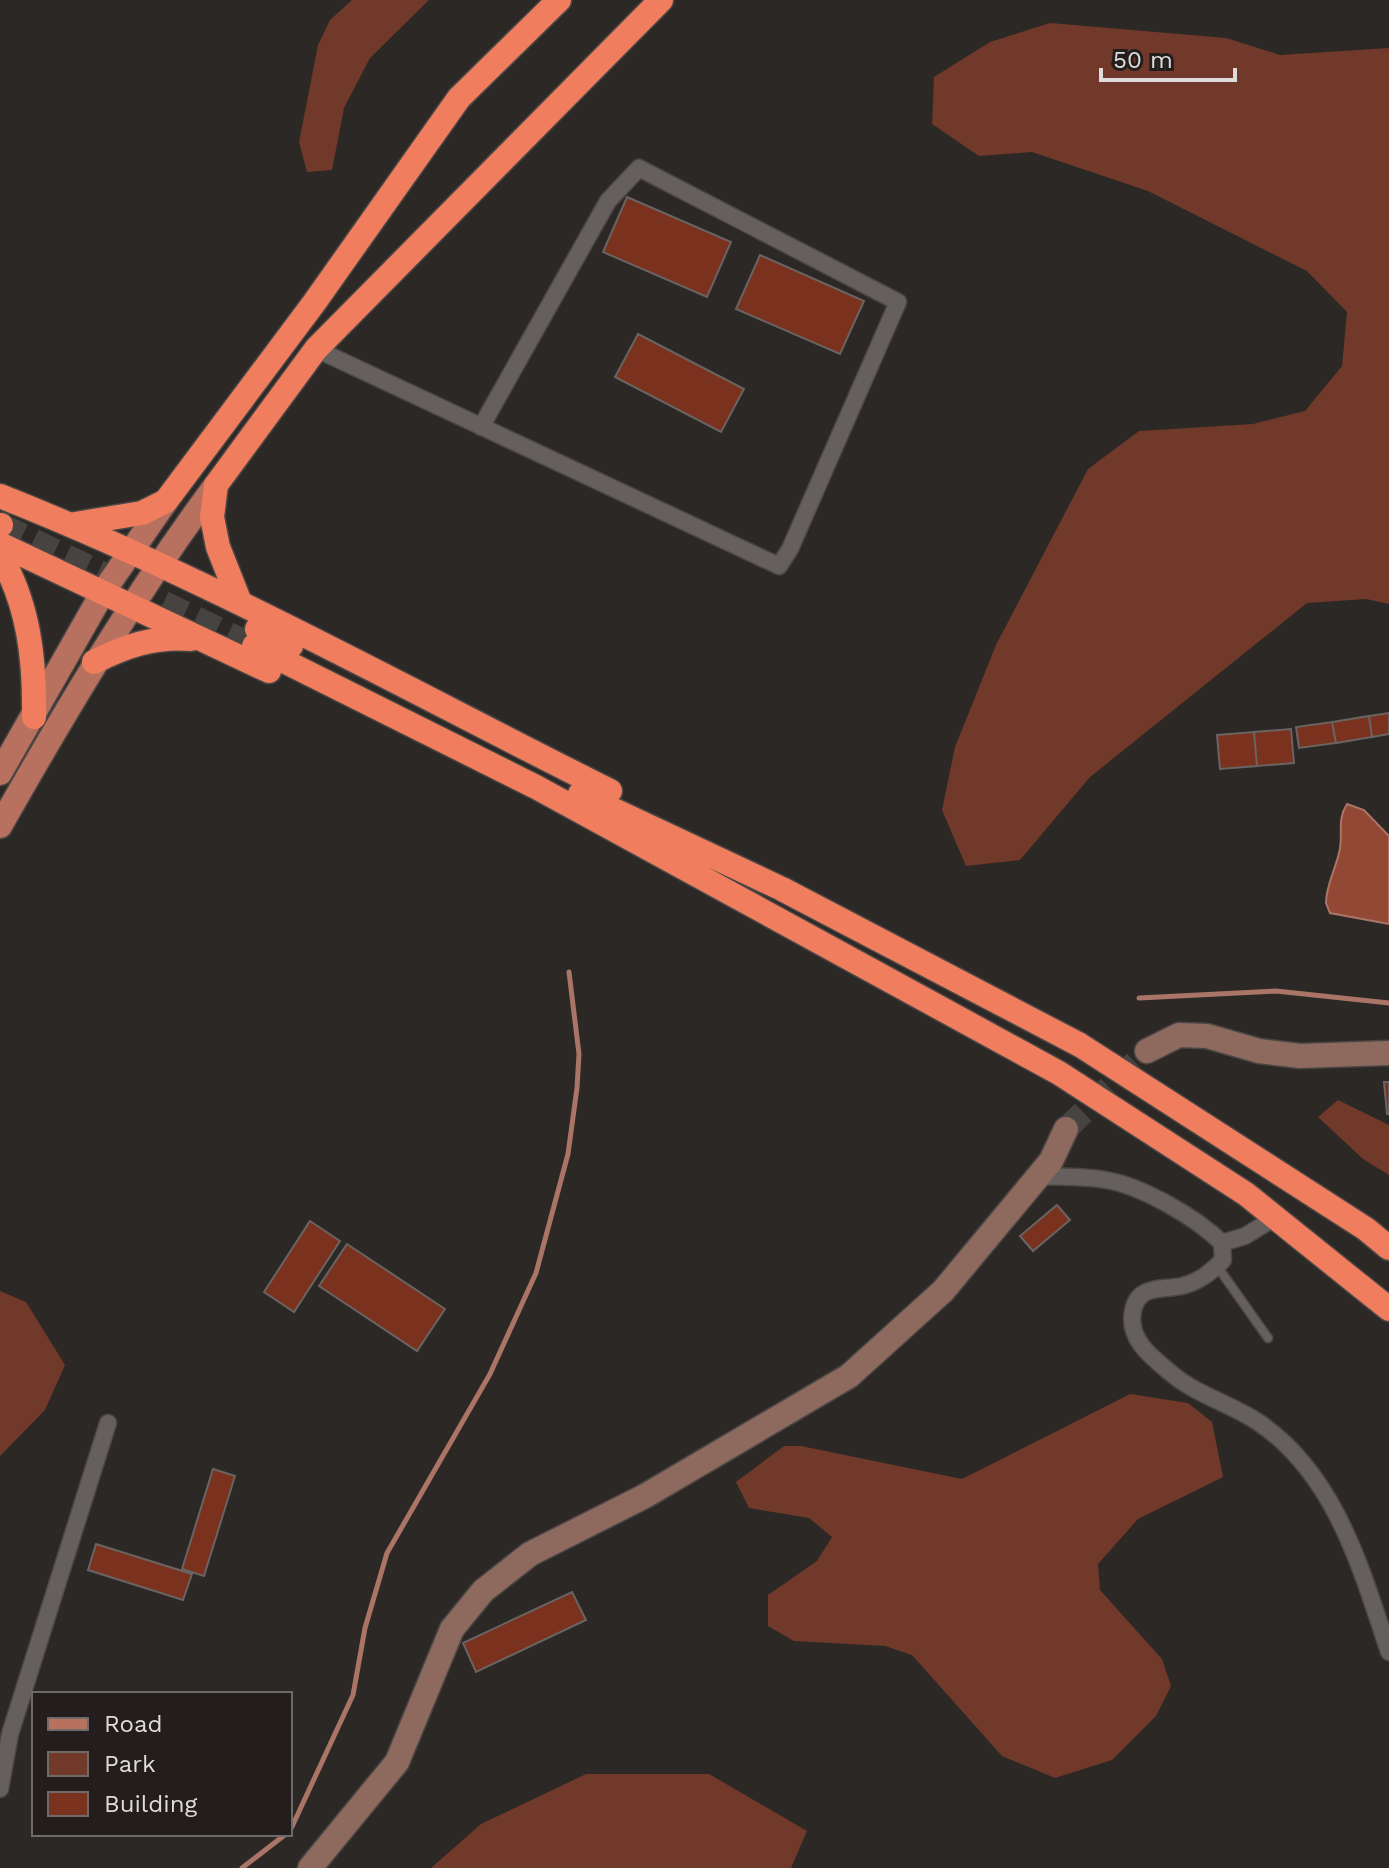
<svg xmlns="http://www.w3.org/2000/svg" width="1389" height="1868" viewBox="0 0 1389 1868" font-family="'Work Sans',sans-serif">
  <rect width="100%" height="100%" fill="#2c2826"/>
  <path fill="#70392a" d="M352 0H429L370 58 344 108 332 170 307 172 299 142 318 45 330 20Z
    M1050 23 1226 38 1280 55 1389 48V604L1366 599 1307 603 1090 777 1020 860 966 866 942 810 955 747 996 645 1088 469 1139 431 1253 424 1305 411 1342 366 1347 312 1307 271 1148 191 1032 152 979 156 932 124 934 77 990 42Z
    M1338 1100 1389 1125V1175L1363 1159 1318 1117Z
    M0 1291 26 1302 65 1365 45 1410 0 1456Z
    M1130 1394 1188 1403 1212 1422 1223 1477 1138 1519 1098 1564 1100 1590 1162 1659 1171 1686 1156 1716 1112 1760 1055 1778 1002 1756 912 1655 885 1646 794 1641 768 1626V1595L817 1561 832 1537 809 1518 749 1508 736 1482 784 1446H801L962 1479Z
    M586 1774H709L807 1831 791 1868H431L481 1824Z"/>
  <path fill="#934835" stroke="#aa7467" stroke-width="2" d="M1347 804 1364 810 1389 836V924L1330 913 1326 903C1326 886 1335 870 1339 853 1344 835 1336 821 1347 804Z"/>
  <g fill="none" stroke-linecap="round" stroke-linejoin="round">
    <path stroke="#aa7467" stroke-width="5" d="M1139 998 1276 991 1389 1003
      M290 1831 353 1695 365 1628 387 1553 490 1374 536 1273 568 1154 577 1088 579 1054 569 972
      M242 1868 286 1834"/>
  </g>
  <path fill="#7a321f" stroke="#696462" stroke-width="2" d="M627 197 731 242 707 297 603 252Z
    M760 255 864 301 840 354 736 309Z
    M638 334 744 389 721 432 615 377Z
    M1389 713V734L1372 737 1369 716Z
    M1369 716 1372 737 1336 743 1332 722Z
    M1332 722 1336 743 1299 748 1296 727Z
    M1291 729 1294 763 1257 766 1254 732Z
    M1254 732 1257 766 1220 769 1217 735Z
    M1384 1082H1389V1114H1387Z
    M1057 1205 1070 1220 1033 1251 1020 1236Z
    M310 1221 340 1241 294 1312 264 1292Z
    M347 1244 445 1309 417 1351 319 1286Z
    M213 1469 235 1476 204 1576 182 1569Z
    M96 1544 192 1574 183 1600 88 1570Z
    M572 1592 586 1620 476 1672 463 1643Z"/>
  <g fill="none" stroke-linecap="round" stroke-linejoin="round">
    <path stroke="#474341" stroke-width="24" stroke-dasharray="24 12" stroke-linecap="butt" d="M1066 1129 1147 1051"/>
    <path stroke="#474341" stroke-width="24" stroke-dasharray="24 12" stroke-linecap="butt" d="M1 525 254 646"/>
    <g stroke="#4a4644" stroke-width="11">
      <path id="lane" d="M1217 1266 1268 1338"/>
    </g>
    <g stroke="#4a4644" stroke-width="19">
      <path id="street" d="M316 349 779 566 790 549 898 302 639 168 608 201 481 427
        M1037 1176C1059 1177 1084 1176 1106 1180 1142 1186 1197 1218 1222 1243L1223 1260C1211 1272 1199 1282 1182 1286 1163 1290 1138 1284 1133 1311 1127 1340 1153 1358 1172 1374 1197 1395 1231 1404 1258 1422 1335 1474 1361 1568 1389 1652
        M1222 1243 1245 1236 1276 1217
        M0 1789 10 1734 108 1423"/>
    </g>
    <g stroke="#4a4644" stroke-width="27">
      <path id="secondary" d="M1147 1051 1179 1035 1207 1036 1259 1051 1300 1056 1389 1053
        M310 1868 397 1762 452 1629 483 1591 530 1554 645 1496 849 1376 943 1291 1051 1161 1066 1129"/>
    </g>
    <g stroke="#4a4644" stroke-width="27">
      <path id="primary" d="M0 773 103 592 166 501
        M0 826C67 708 135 594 216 485"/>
    </g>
    <g stroke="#4a4644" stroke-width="27">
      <path id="highway" d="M0 496C210 579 408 690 610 791
        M75 524 142 513 166 501 314 303 459 98 559 0
        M0 525H1
        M0 544 269 671
        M0 555C29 605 35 660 34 717
        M239 600 218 547 212 517 216 485 316 349 661 0
        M257 629 291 646
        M254 646 536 787 1059 1073 1246 1194 1389 1309
        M94 662C125 646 155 636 191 639
        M580 794 782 889 1080 1045 1366 1229 1389 1248"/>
    </g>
    <use href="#lane" stroke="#65605e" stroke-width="8"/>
    <use href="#street" stroke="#65605e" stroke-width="16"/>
    <use href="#secondary" stroke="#8e695e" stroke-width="24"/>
    <use href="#primary" stroke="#b8715e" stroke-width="24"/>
    <use href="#highway" stroke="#ef7d5e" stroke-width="24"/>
  </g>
  <rect x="32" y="1692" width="260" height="144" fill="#231e1d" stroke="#6e6a69" stroke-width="2"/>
  <rect x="48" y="1718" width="40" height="12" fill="#b8715e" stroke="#6e6a69" stroke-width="2"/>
  <text x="104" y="1732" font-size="24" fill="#dfdcdb">Road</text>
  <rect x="48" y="1752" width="40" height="24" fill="#70392a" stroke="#6e6a69" stroke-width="2"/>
  <text x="104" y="1772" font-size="24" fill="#dfdcdb">Park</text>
  <rect x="48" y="1792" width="40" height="24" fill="#7a321f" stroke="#6e6a69" stroke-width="2"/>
  <text x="104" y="1812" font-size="24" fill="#dfdcdb">Building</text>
  <path d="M1101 68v12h134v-12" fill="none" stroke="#dfdcdb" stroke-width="4"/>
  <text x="1113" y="68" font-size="24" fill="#dfdcdb" stroke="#231e1d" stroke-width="6" paint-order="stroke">50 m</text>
</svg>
